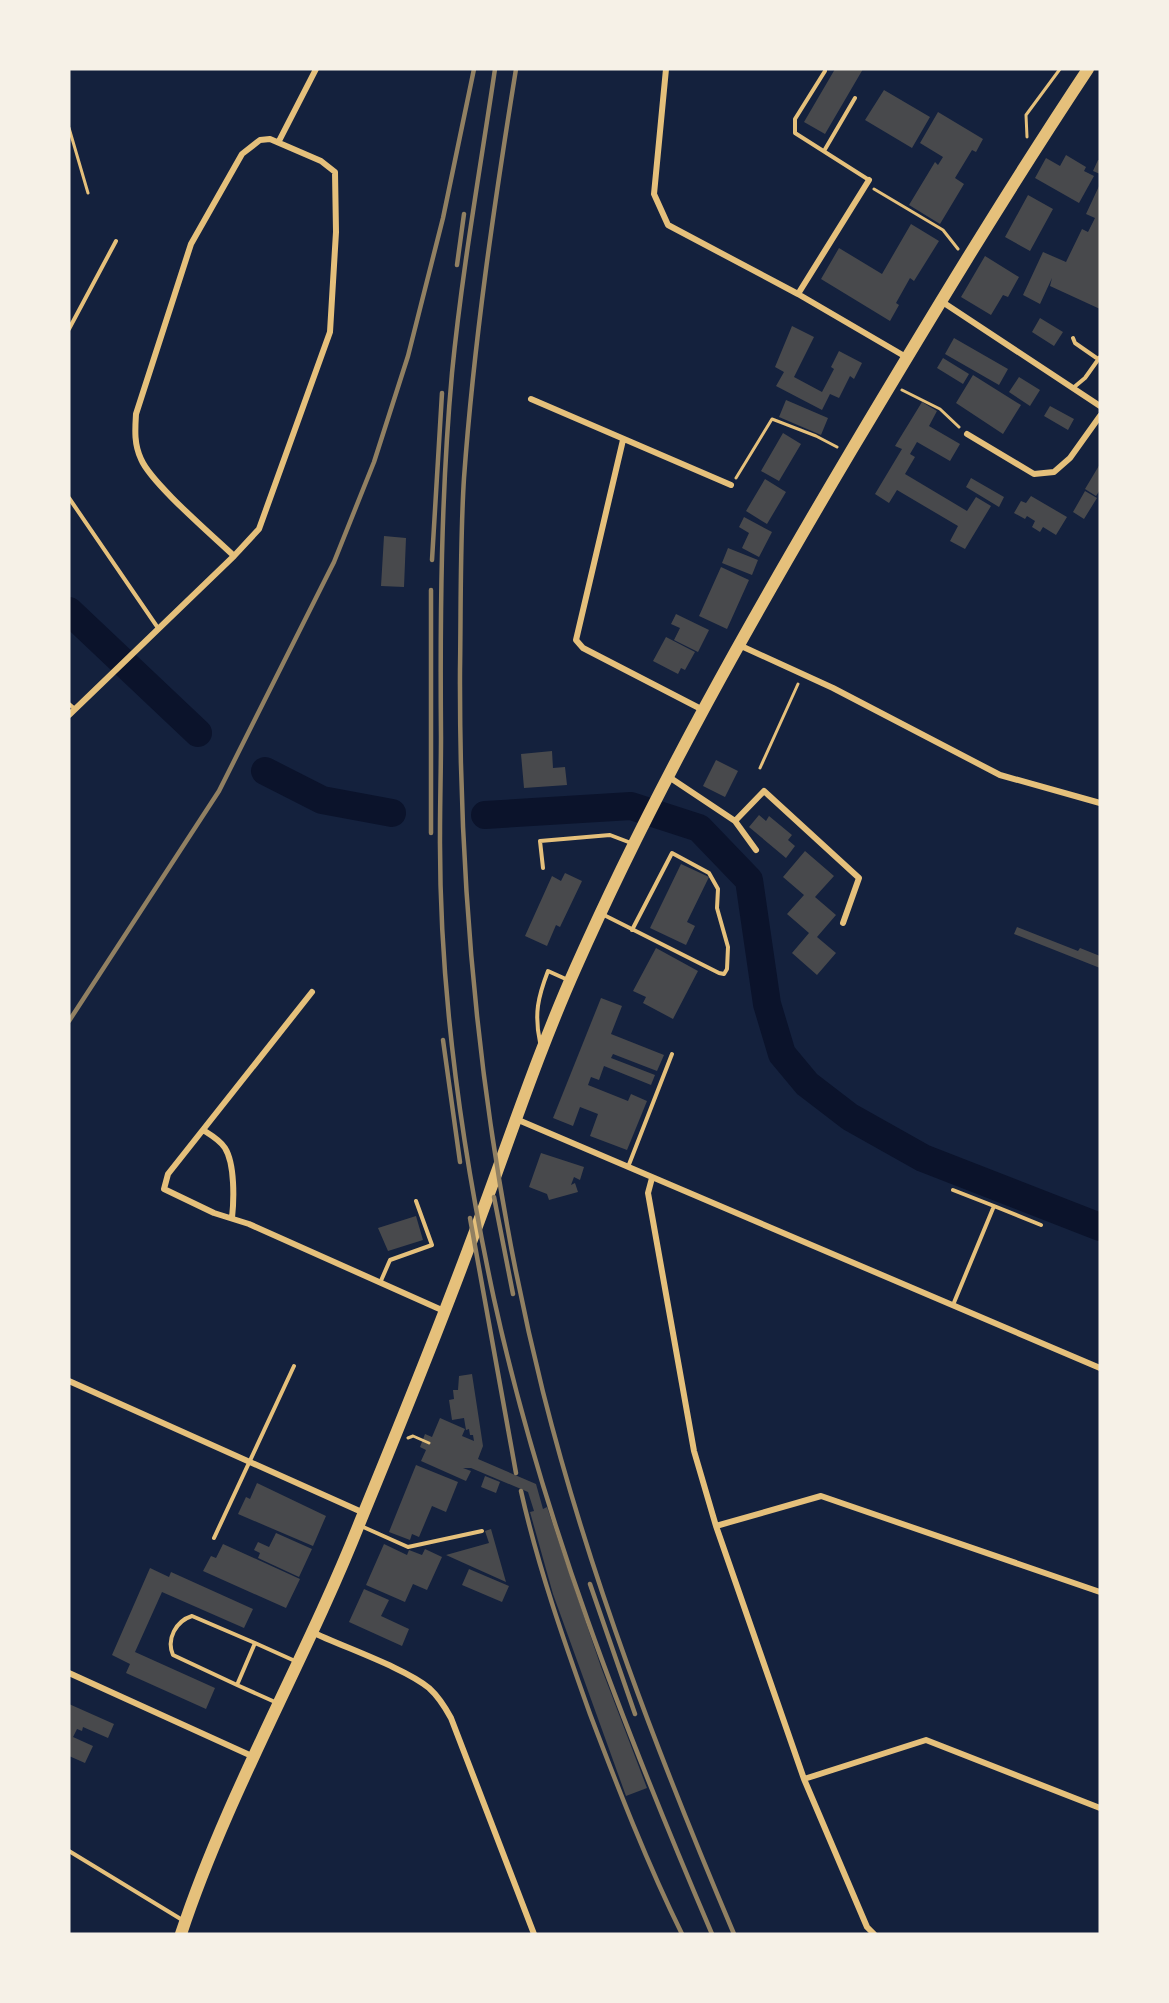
<svg xmlns="http://www.w3.org/2000/svg" width="1169" height="2003" viewBox="0 0 1169 2003" font-family="Georgia,serif">
  <rect width="100%" height="100%" fill="#14213d"/>
  <g fill="none" stroke-linecap="round" stroke-linejoin="round">
    <path stroke="#0b132b" stroke-width="28" d="M69 611 198 733
      M265 771 322 800 392 813
      M485 815 631 806 699 828 749 880 767 1004 782 1054 807 1084 850 1117 923 1158 1100 1227"/>
  </g>
  <path fill="#48494c" d="M835 69H863L825 134 804 122Z
    M884 90 930 117 912 148 865 120Z
    M938 112 983 139 976 152 972 150 955 178 964 184 940 224 909 205 935 162 938 165 943 157 920 143Z
    M1066 155 1086 167 1084 171 1094 176 1079 203 1035 178 1046 158 1060 166Z
    M1098 160H1100V174L1093 171Z
    M1100 184V309L1050 286 1052 278 1040 304 1023 295 1043 252 1066 262 1082 229 1088 232 1095 218 1086 214Z
    M1028 195 1053 209 1030 251 1005 237Z
    M911 224 939 241 914 281 910 278 896 303 899 305 890 321 821 279 839 248 882 274Z
    M985 256 1019 277 1008 297 1003 295 991 315 961 297Z
    M1040 318 1063 332 1054 346 1032 332Z
    M792 326 814 337 794 377 822 392 834 369 831 367 839 351 862 363 854 379 850 376 839 398 830 394 822 410 776 386 784 372 775 367Z
    M954 338 1008 369 999 385 945 354Z
    M943 358 969 374 963 384 937 368Z
    M973 375 1021 405 1003 434 956 403Z
    M1019 377 1040 390 1030 406 1009 392Z
    M786 400 828 418 821 435 779 417Z
    M922 402 937 411 929 426 960 444 950 461 917 442 910 454 915 457 905 474 967 511 976 497 991 506 965 549 950 541 958 526 897 490 889 503 875 494 902 449 895 446Z
    M1050 406 1074 419 1068 430 1044 416Z
    M783 433 801 444 779 481 761 471Z
    M1100 464V490L1096 496 1085 489Z
    M971 478 1004 497 999 507 966 487Z
    M765 479 786 492 767 524 746 511Z
    M1085 491 1097 498 1084 519 1073 512Z
    M1031 496 1067 517 1056 535 1043 527 1040 532 1032 527 1035 521 1027 516 1025 519 1014 513 1021 501 1026 503Z
    M744 517 772 532 759 557 742 548 749 533 739 527Z
    M384 536 406 538 404 587 381 586Z
    M728 548 758 560 752 575 722 563Z
    M721 567 749 580 727 629 699 616Z
    M676 614 709 630 698 652 674 640 680 628 671 624Z
    M666 637 695 652 685 670 681 668 678 674 653 661Z
    M552 751 553 768 565 767 567 785 524 788 521 754Z
    M716 760 738 771 725 797 703 786Z
    M759 815 766 821 769 816 792 835 788 840 795 846 786 858 749 827Z
    M805 851 834 876 815 897 836 915 817 937 836 953 817 975 792 953 809 933 787 914 804 895 783 877Z
    M681 864 709 877 687 922 695 926 686 945 650 928Z
    M565 873 582 881 560 927 556 925 547 946 525 936 552 876 561 881Z
    M1017 927 1078 951 1080 948 1100 956V968L1014 934Z
    M656 948 698 971 673 1019 643 1003 646 997 633 991Z
    M601 998 622 1006 611 1034 664 1055 657 1071 613 1054 611 1058 655 1075 651 1085 604 1066 599 1080 591 1077 588 1085 628 1101 631 1094 647 1101 627 1150 590 1136 598 1114 580 1107 573 1126 553 1118Z
    M541 1153 584 1167 580 1180 574 1177 571 1185 575 1183 578 1192 549 1200 547 1194 529 1187Z
    M416 1216 423 1240 388 1251 378 1228Z
    M472 1374 483 1446 478 1459 536 1484 543 1509 547 1507 601 1667 647 1788 626 1796 553 1594 530 1512 534 1511 528 1492 471 1468H463L471 1471 466 1481 421 1461 426 1450 420 1447 425 1434 432 1437 440 1418 465 1429 462 1436 474 1441 473 1435H470L469 1429 466 1430 464 1418 452 1420 449 1400 454 1399 453 1390H458L459 1376Z
    M416 1465 458 1482 446 1512 432 1506 419 1537 412 1534 410 1540 389 1532Z
    M485 1476 500 1482 496 1493 481 1487Z
    M257 1483 326 1516 313 1546 238 1514 246 1497 250 1499Z
    M491 1529 506 1582 446 1555 489 1543 485 1531Z
    M276 1533 312 1549 299 1577 258 1558 260 1553 254 1550 258 1542 269 1547Z
    M223 1544 300 1579 286 1608 203 1571 211 1556 216 1558Z
    M384 1544 407 1555 409 1550 422 1555 425 1549 442 1557 427 1590 413 1584 405 1602 366 1585Z
    M150 1568 169 1577 171 1572 253 1609 244 1628 162 1592 135 1652 215 1688 206 1709 126 1673 130 1664 112 1655Z
    M469 1569 509 1586 502 1602 462 1585Z
    M364 1589 389 1600 381 1616 409 1629 402 1646 349 1622Z
    M69 1704 114 1724 108 1738 83 1727 82 1731 77 1729 73 1737 93 1746 85 1763 69 1756Z"/>
  <g fill="none" stroke-linecap="round" stroke-linejoin="round">
    <path stroke="#e5c07b" stroke-width="3" d="M69 128 88 193
      M1027 137 1026 115 1060 69
      M874 189 943 230 958 249
      M902 390 940 409 959 427
      M736 478 772 419 816 436 837 447
      M760 768 798 684
      M408 1438 413 1436 429 1443"/>
    <path stroke="#e5c07b" stroke-width="4" d="M825 71 795 119V133L869 180
      M824 151 855 98
      M69 329 116 241
      M1073 338 1075 343 1098 359
      M1073 388 1085 378 1100 357
      M69 498 158 628
      M69 704 75 709
      M543 868 540 841 610 835 631 843
      M602 914 719 973 724 974 727 969 728 947 717 908 718 889 709 873 672 853 632 930
      M540 1042C534 1014 538 997 548 971L568 980
      M628 1167 672 1054
      M994 1206 1041 1225
      M380 1283 390 1260 432 1245 416 1201
      M953 1305 994 1206 953 1190
      M361 1526 408 1547 482 1531
      M214 1538 294 1366
      M237 1685 173 1655C166 1639 176 1621 192 1616L255 1643
      M275 1702 237 1685 255 1643 295 1661
      M69 1851 184 1921"/>
    <path stroke="#e5c07b" stroke-width="6" d="M666 69 654 194 668 225 798 294 906 357
      M279 141 316 69
      M798 294 869 180
      M941 301 1100 406
      M531 399 731 485
      M967 434 1034 474 1054 472 1070 458 1100 416
      M623 440 576 640 583 648 703 710
      M739 645 833 688 1000 775 1100 803
      M69 715 234 556 259 529 330 332 336 232 335 172 321 161 270 139 260 140 242 154 191 244 136 414C135 430 134 444 141 459 151 483 212 535 234 556
      M669 777 735 821 764 791 859 878 843 923
      M735 821 756 850
      M312 992 168 1174 164 1189 214 1213 249 1224 444 1311
      M516 1119 1100 1368
      M203 1130C211 1135 220 1140 225 1148 235 1164 234 1200 232 1218
      M652 1178 648 1193 694 1451 716 1526 804 1779 867 1927 874 1934
      M69 1381 364 1513
      M716 1526 821 1496 1100 1592
      M312 1632C343 1647 405 1668 429 1688 439 1697 445 1707 451 1718L534 1934
      M69 1673 254 1757
      M804 1779 926 1740 1100 1808"/>
    <path stroke="#e5c07b" stroke-width="12" d="M181 1934C228 1792 305 1661 360 1522 397 1432 434 1341 468 1250 504 1156 535 1059 576 967 655 789 752 618 851 451 928 322 1005 194 1088 69"/>
    <path stroke="#918062" stroke-width="4.5" d="M495 69C480 170 462 271 452 373 441 494 440 615 441 737 441 769 440 801 440 833 439 986 462 1150 494 1299 542 1518 624 1728 712 1934
      M516 69C494 205 474 341 464 478 460 542 461 606 460 670 459 912 484 1156 543 1392 590 1578 659 1757 734 1934
      M457 265 464 214
      M432 560 442 393
      M431 590V833
      M69 1021 219 791 334 562 374 462 408 356 443 218 474 69
      M443 1040 460 1162
      M494 1197 513 1294
      M470 1218 516 1473
      M521 1491C538 1567 564 1641 590 1714 618 1788 647 1863 682 1934
      M590 1584 635 1714"/>
  </g>
  <rect width="1169" height="2003" fill="none" stroke="#f6f1e7" stroke-width="141"/>
</svg>
